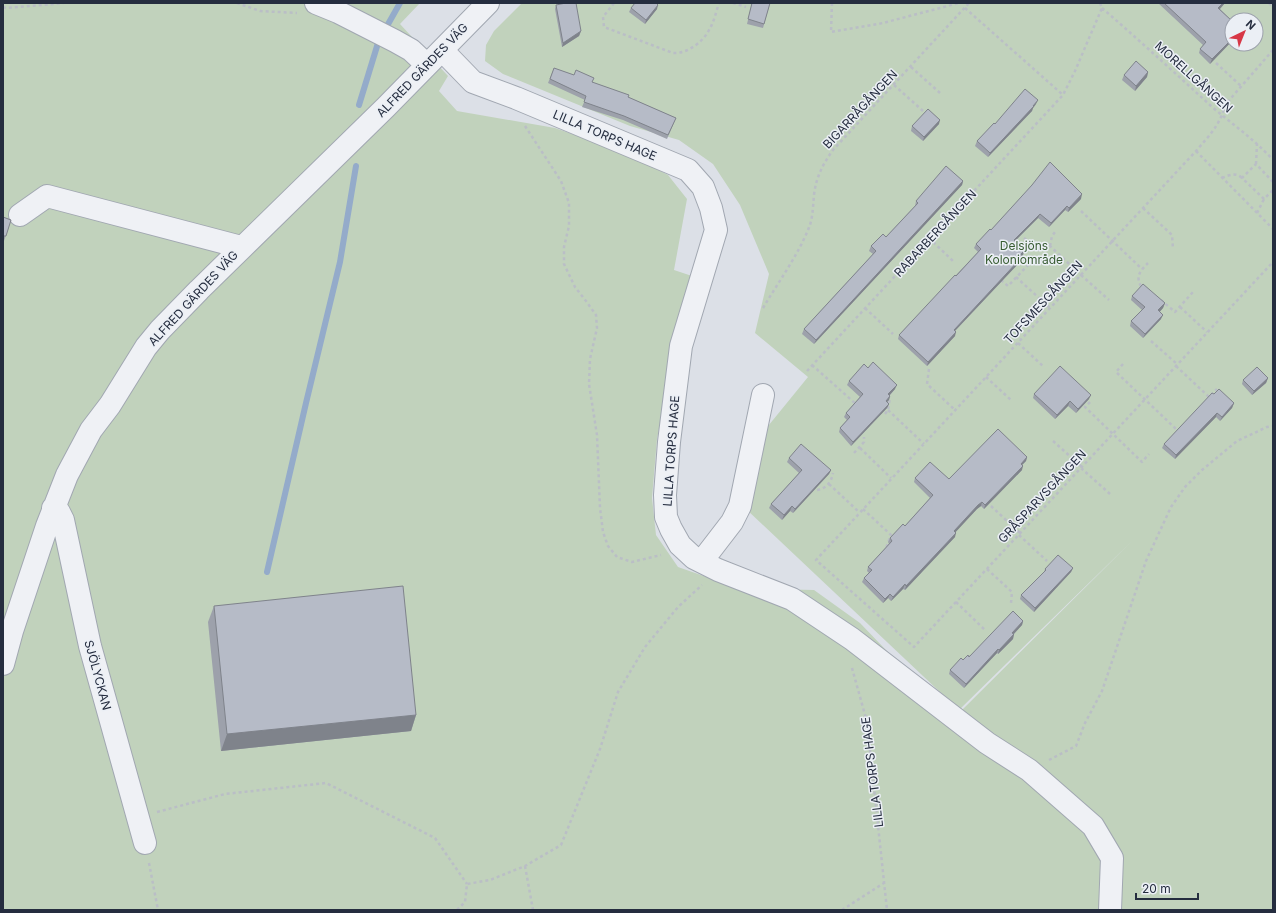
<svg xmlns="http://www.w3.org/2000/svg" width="1276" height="913" viewBox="0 0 1276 913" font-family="Inter,sans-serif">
  <rect width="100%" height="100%" fill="#dce0e7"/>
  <path fill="#c1d2bc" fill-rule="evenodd" d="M3 3H420L400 24 448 76 439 91 457 111 555 128 626 153 668 175 687 199 674 270 695 277 668 382 657 439 652 498 656 535 678 567 738 588 814 590 860 623 907 672 959 713 1133 540 959 710 746 509 760 436 808 377 755 333 769 274 740 205 713 164 679 140 630 126 503 74 485 61 486 45 494 31 522 3H1273V910H3ZM1232 20H1256V44H1232Z"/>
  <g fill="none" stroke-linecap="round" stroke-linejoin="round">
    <path stroke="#94abca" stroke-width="6" d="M387 26 400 3
      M359 105 378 43
      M267 572 306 403 340 262 356 166"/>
    <g stroke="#a1a7b1" stroke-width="24">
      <path id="minor" d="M316 3 338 12 395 41 411 50 427 65
        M442 50 473 82 516 98 688 170 703 187 711 208 716 230 681 346 669 442 665 495 666 517 671 529 680 545 694 558 718 570 792 599 852 639 987 743 1029 770 1093 826 1112 858 1110 910
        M20 215 47 196 241 247
        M53 508 59 512 63 520 90 646 145 843
        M702 561 732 522 740 506 763 395
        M3 664 12 631 47 526 67 475 91 430 110 405 146 347 160 330 199 290 386 107 488 3"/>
    </g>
    <path stroke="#babec6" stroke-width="2.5" stroke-dasharray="3 3" stroke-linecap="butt" d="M237 3 260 11 297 13
      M614 3 603 17 604 27 673 53C687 54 703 42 709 30 714 22 716 12 719 3
      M733 3 746 7
      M832 3 831 32 883 23 959 3
      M1269 3 1273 7
      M3 7 6 8 64 3
      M965 8 1063 95
      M1102 8C1139 40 1175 73 1211 106 1232 124 1254 139 1273 160
      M1273 50 1225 105C1221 124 1208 137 1196 151L816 560 914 647 1273 262
      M1216 63 1241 86
      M911 67 940 93
      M894 85 923 111
      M525 126 561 181 569 203V226L564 247V264L575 287 586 301 596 315 597 328 590 359 589 384 597 435 600 508 603 532 608 546 617 557 632 562 661 555
      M1196 151 1273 229
      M1256 164 1257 144
      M1222 178C1229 175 1236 172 1242 178
      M1273 182 1256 164 1242 178 1264 199 1273 190
      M1143 208 1172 235 1173 249
      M1081 211 1142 269
      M1257 213 1264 199
      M929 238 954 262
      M1024 238 1039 250 1050 246 1081 275
      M1050 246 1052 236 1055 232
      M1081 275 1109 300
      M1016 277 1050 308
      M1001 280 1008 286 1030 263
      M1141 286C1135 276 1141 270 1148 263
      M1161 300 1175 312 1193 292
      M1180 307 1207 332
      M763 308C779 281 799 254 810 225 813 215 813 205 814 195 816 177 823 164 833 150L969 3
      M865 308 893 334
      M1151 341 1177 364
      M1018 343 1044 367
      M1123 364 1116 372 1176 429
      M812 365 857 405
      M1176 366 1209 397
      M929 369 927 384 955 410
      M807 371 1063 95 1075 71 1102 8 1100 3
      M986 377 1011 400
      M1211 395 1217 389
      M1090 402 1085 407 1142 462 1149 454
      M888 410 924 444
      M885 414 888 410 890 397
      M1053 441 1082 467
      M860 448 891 478
      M854 453 864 442V437
      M1081 468 1110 494
      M829 484 859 512
      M817 490C827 488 831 483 833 473
      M991 506 1020 533
      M863 509 891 535 886 548
      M1019 535 1047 561
      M987 569 1012 592 1011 603
      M956 602 985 630
      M852 668 867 722 887 910
      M1049 760 1076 746 1085 723 1102 691 1146 561 1171 507 1185 487 1202 470 1237 441 1267 427 1273 426
      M157 812 225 794 326 783 435 838 467 884
      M149 863 158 910
      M525 866 533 910
      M457 910 465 902 467 884 490 880 525 866 561 845 600 749 618 692 645 647 678 607 702 585
      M842 910 884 883"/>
    <use href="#minor" stroke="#eff1f5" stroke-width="22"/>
  </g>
  <path fill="#9da1ab" d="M752 3H770L763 28 747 24Z
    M1158 3H1225L1220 9 1232 21V41L1210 64 1199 53 1200 49 1203 45Z
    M556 5 581 31 579 36 562 47 555 9Z
    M631 8 657 9 645 24 629 12Z
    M554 68 592 82 628 97 676 118 667 139 623 120 582 107 585 100 548 83Z
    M1148 72 1147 77 1135 91 1122 80 1124 75Z
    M1036 104 1033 108 1032 111 988 157 975 146 977 141 995 124Z
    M939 124 923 141 911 131 912 126Z
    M963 181 962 185 814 344 802 334 804 329 873 254 869 251 871 246 886 237 915 206 916 201Z
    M1081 199 1068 212 1065 210 1049 227 1038 218 1015 241 1023 255 1019 259 1018 264 955 331V336L927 366 898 339 899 335 978 252 974 248 976 244 991 230Z
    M3 217 11 220 4 241 3 240Z
    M1132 296 1165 303 1163 308 1159 312 1161 319 1143 338 1130 326 1131 321 1142 310 1131 300Z
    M868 368 895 389 890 395V396L889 400 887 402 889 404 887 408 851 446 839 432 840 428 847 420 844 417 846 413 860 397 847 385 849 381Z
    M1268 378 1266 383 1252 395 1242 384 1243 380Z
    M1034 394 1089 399 1076 413 1068 406 1055 419 1033 398Z
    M1214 394 1234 403 1232 408 1220 421 1216 417 1175 459 1162 448 1164 444Z
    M1027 457 1026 461 1022 465V470L984 509 981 506 977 509 955 532V537L905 590 903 589 891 601 888 598 883 603 862 582 864 578 869 573 867 571 868 567 889 544 888 542 890 538 905 526 930 498 914 482 915 478 949 479Z
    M789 458 831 470 829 474 793 513 790 511 782 520 769 508 771 504 799 473 787 462Z
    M1073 568 1071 572 1034 612 1020 599 1021 595 1044 572 1045 569Z
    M214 606 416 715 411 731 221 751 208 622Z
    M1023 621 1022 625 1014 634 1013 639 998 654 997 653 964 688 949 674 950 670 963 660Z"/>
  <path fill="#7f838b" d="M1223 3H1225L1217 12 1218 8Z
    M658 5 657 9 645 24 646 20Z
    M581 31 579 36 562 47 563 43Z
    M1232 39V41L1210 64 1212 59Z
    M1148 72 1147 77 1135 91 1136 86Z
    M1038 100 1036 104 1033 108 1032 111 988 157 990 153Z
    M940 120 939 124 923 141 924 137Z
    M963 181 962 185 814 344 816 340Z
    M1082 194 1081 199 1068 212 1069 208Z
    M1067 206 1065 210 1049 227 1051 223Z
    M1040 214 1038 218 1012 244 1014 240Z
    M1025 250 1023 255 1016 262 1018 257Z
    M1020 259 1018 264 952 334 954 330Z
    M1165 303 1163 308 1157 315 1158 310Z
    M1163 315 1161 319 1143 338 1145 334Z
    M956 332 955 336 927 366 928 362Z
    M1268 378 1266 383 1252 395 1254 391Z
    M897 385 895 389 887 398 888 394Z
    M1091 395 1089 399 1076 413 1078 409Z
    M890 396 889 400 884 405 886 401Z
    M1070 401 1068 406 1055 419 1057 415Z
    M1234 403 1232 408 1220 421 1222 417Z
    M889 404 887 408 851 446 853 442Z
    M1217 413 1216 417 1175 459 1176 455Z
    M1027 457 1026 461 1019 468 1021 464Z
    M1023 466 1022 470 984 509 985 505Z
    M831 470 829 474 793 513 795 509Z
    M982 502 981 506 977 509 953 535 954 531 978 505Z
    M792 506 790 511 782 520 784 515Z
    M956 533 955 537 905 590 906 586Z
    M1073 568 1071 572 1034 612 1035 608Z
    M905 584 903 589 891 601 893 597Z
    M890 594 888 598 883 603 885 599Z
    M1023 621 1022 625 1011 637 1012 633Z
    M1014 634 1013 639 998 654 999 650Z
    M998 649 997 653 964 688 966 684Z
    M416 715 411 731 221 751 227 734Z"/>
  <path fill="#b6bbc7" stroke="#7f838b" d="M566 3H576L581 31 563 43 556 5Z
    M635 3H656L658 5 646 20 631 8Z
    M752 3H770L764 24 748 19Z
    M1164 3H1223L1218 8 1232 21V39L1212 59 1200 49 1206 42Z
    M1136 61 1148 72 1136 86 1124 75Z
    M554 68 574 75 576 70 594 78 592 82 629 95 628 97 676 118 668 135 624 116 584 102 586 96 550 79Z
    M1025 89 1038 100 1033 106H1034L990 153 977 141 994 123 995 124Z
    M928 109 940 120 924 137 912 126Z
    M1050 162 1082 194 1069 208 1067 206 1051 223 1040 214 1014 240 1025 250 1018 257 1020 259 954 330 956 332 928 362 899 335 955 275 956 276 981 249 976 244 990 229 991 230 1032 185Z
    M946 166 963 181 816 340 804 329 876 251 871 246 883 234 886 237 918 203 916 201Z
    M3 217 11 220 6 236H3Z
    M1143 284 1165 303 1158 310 1163 315 1145 334 1131 321 1145 307 1132 296Z
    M873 362 897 385 888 394 890 396 886 401 889 404 853 442 840 428 850 417 846 413 863 394 849 381 864 364 868 368Z
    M1060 366 1091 395 1078 409 1070 401 1057 415 1034 394Z
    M1257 367 1268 378 1254 391 1243 380Z
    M1219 389 1234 403 1222 417 1217 413 1176 455 1164 444 1212 393 1214 394Z
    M998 429 1027 457 1021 464 1023 466 985 505 982 502 978 505 954 531 956 533 906 586 905 584 893 597 890 594 885 599 864 578 872 570 868 567 892 541 890 538 903 524 905 526 933 495 915 478 930 462 949 479Z
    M801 444 831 470 795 509 792 506 784 515 771 504 802 470 789 458Z
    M1058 555 1073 568 1035 608 1021 595 1046 570 1045 569Z
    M403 586 416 715 227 734 214 606Z
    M1013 611 1023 621 1012 633 1014 634 999 650 998 649 966 684 950 670 961 658 963 660 968 655 969 657Z"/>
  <g text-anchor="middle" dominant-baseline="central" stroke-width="3" stroke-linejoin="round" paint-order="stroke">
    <g font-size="12" fill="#252d3f" stroke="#ebeff5">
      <text transform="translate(422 70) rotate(-46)">ALFRED GÄRDES VÄG</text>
      <text transform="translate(1194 77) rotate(42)">MORELLGÅNGEN</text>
      <text transform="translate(860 109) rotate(-47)">BIGARRÅGÅNGEN</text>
      <text transform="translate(605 135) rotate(23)">LILLA TORPS HAGE</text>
      <text transform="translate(935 233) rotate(-47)">RABARBERGÅNGEN</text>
      <text transform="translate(193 298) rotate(-47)">ALFRED GÄRDES VÄG</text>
      <text transform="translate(1043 302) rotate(-47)">TOFSMESGÅNGEN</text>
      <text transform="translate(671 451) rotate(-86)">LILLA TORPS HAGE</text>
      <text transform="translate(1042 496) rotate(-47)">GRÅSPARVSGÅNGEN</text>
      <text transform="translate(98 675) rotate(75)">SJÖLYCKAN</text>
      <text transform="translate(872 772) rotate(-97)">LILLA TORPS HAGE</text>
    </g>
    <g font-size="12" fill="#375b31" stroke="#ebeff5">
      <text x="1024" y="245">Delsjöns<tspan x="1024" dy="14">Koloniområde</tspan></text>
    </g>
  </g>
  <rect width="1276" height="913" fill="none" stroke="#252d3f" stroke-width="8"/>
  <g transform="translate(1244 32) rotate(43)"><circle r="19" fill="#ebeff5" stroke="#9ca1ac"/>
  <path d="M0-3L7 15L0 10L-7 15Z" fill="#d73746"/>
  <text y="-6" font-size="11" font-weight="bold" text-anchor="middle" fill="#252d3f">N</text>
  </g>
  <path d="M1136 893v6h62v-6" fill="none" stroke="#252d3f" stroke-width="2"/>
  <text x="1142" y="893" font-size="12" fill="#252d3f" stroke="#ebeff5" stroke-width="3" paint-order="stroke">20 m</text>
</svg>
